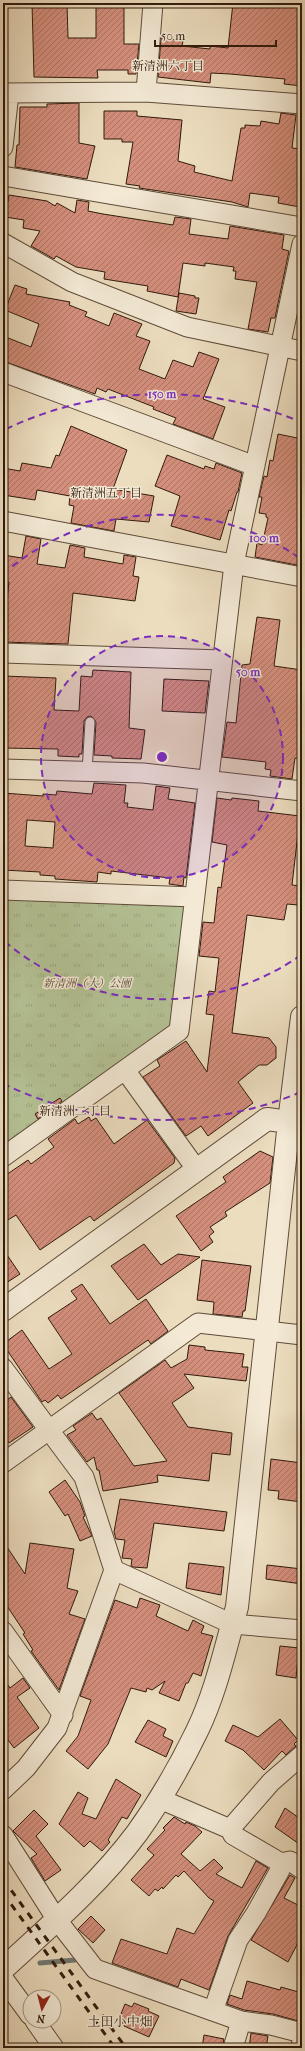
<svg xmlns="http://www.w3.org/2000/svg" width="305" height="2051" viewBox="0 0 305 2051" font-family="'IM FELL French Canon','Noto Serif JP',serif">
  <defs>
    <pattern id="park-tufts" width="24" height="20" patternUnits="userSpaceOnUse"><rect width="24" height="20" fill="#b4c295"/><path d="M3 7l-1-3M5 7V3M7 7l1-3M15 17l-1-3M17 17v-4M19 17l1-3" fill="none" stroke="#9ba67f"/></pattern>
    <pattern id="building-hatch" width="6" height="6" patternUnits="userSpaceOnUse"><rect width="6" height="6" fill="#d58f7d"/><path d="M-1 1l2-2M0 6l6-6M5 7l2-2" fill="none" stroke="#ad7465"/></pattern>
  </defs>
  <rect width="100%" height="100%" fill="#ecddbf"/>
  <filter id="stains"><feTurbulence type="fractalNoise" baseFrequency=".005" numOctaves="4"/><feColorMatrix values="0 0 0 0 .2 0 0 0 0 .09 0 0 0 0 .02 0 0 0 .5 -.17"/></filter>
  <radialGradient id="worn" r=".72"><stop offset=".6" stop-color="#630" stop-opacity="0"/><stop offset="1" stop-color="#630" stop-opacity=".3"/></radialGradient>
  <path fill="url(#park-tufts)" stroke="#726e50" d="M3 897 181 902 187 907 173 1026 3 1149Z"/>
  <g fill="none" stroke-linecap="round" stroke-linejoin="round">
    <path stroke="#717976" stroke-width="5" d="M40 1963 75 1960"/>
  </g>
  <path fill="url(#building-hatch)" stroke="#301a0c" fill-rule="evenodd" d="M32 3H67L68 38H96V6H124V44H139L136 74H128V70H97L98 78 34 77Z
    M233 3H300L298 29H302V86L284 84 285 79 230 74 211 73 210 83 158 77 161 38 183 41 182 46 210 49V46L228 48Z
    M79 103V143L95 146 87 179 15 167 17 145H19L20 107H47V104Z
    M104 111H137V116L182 120 178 161 195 166 194 172 232 181 241 128H245V125L260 126 261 121 279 124 281 113 296 115 292 148 302 149V191L300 207 278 203 279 197 250 193 248 207 232 202 139 188 140 186 126 184 133 142H122V139H104Z
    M9 195 47 201 55 206 57 203 75 213 77 200 89 202 88 211 103 214 173 225 175 217 191 219 189 234 228 239 230 226 284 235 282 249 289 251 275 318H271L268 332 248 329 257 282 235 279 236 271H233L234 267 205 263V266L183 263 178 297 147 291 148 286 104 279 105 272 76 267 56 256 54 259 31 246 40 231 23 228 24 220 5 217Z
    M15 285 27 289 26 294 70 302 69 305 87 312 85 316 109 326 114 313 142 324 136 336 150 341 139 369 165 379 173 360 193 367 199 352 219 359 203 399 225 407 213 439 173 424 176 418 153 409 154 407 108 389 106 392 97 388 95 394 3 361V336L31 347 39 324 5 310Z
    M179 293 195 296V298H199L196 314 176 311Z
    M71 426 127 450 113 489 154 496 149 522 116 519 114 531 71 523 74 506 69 505 70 496 37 490 35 500 3 495V468L20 471 22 463 51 468 56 455 59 456Z
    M278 434 302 439V498L299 511 302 512V566L255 557 257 543 262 545 268 518 266 517V514L259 513 262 497H259L264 476 267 477 270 460 273 461Z
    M167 455 204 469 205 466 214 469 216 463 242 473 238 492H237L231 511 229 510 220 540 171 526 180 496 155 486Z
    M26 536 41 539 37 564 65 568 70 545 85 548 84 557 123 564 124 555 136 557 133 576 139 577 135 601 73 593 68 644 3 642V610L6 611 9 582 3 581V555L22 558Z
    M257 617 280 620 274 666 302 670V759L295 758 292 779 270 776 271 770 265 769 266 762 222 757 227 722 236 723 242 665 250 664Z
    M93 670 131 672 129 728 145 730 141 759 112 758V756L94 755 96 722 91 716 87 717 84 721 82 754H79V757L58 756V749L3 748V676L56 678 54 710 79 711 81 676 92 677Z
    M164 679 209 681 205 713 162 711Z
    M94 783 126 785 124 803H128L127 807 153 810 156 786 170 788 168 799 195 803 186 878 184 877 183 886 169 884 170 878 111 871V874L98 872 97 882 55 879V876L40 875V872L3 870V793L43 796V794L56 795 57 791 92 794ZM27 820 55 822 53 848 25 846Z
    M217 798 231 800 232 798 259 801 258 811 300 816 292 885 301 886 298 905 287 904 284 920 247 915 232 1033 269 1038 276 1047V1058L267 1065H259L238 1082 253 1103 208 1136 201 1126 186 1136 143 1077 160 1066 157 1060 186 1041 207 1072 214 1015 206 1014 209 991 215 992 219 958 199 956 203 922 214 923 218 887 221 888 227 845 212 842Z
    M60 1098 62 1101 38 1119 35 1114Z
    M89 1117 91 1121 96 1118 114 1144 147 1120 175 1158 174 1163 94 1221 90 1216 40 1250 16 1215 3 1223V1177L28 1160 31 1164 54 1147 48 1139 75 1119 78 1124Z
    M260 1151 273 1157 270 1183 225 1212 227 1216 210 1227 214 1232 209 1236 213 1242 201 1251 176 1216 226 1182 223 1177Z
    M144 1244 161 1265 178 1254 200 1257 138 1300 111 1266Z
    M3 1249 20 1274 3 1285Z
    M202 1260 251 1266 245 1311H243L242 1317 213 1314 214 1302 197 1300Z
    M82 1284 110 1324 146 1299 168 1331 151 1344 148 1340 61 1399 58 1395 48 1403 45 1400 42 1402 3 1344 22 1330 49 1369 72 1354 48 1318 77 1299 71 1291Z
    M189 1345 205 1347V1350L244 1354 242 1367H248L246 1381 184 1374 194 1388 172 1403 188 1427 232 1433 230 1455 212 1453 209 1481 157 1475 158 1482 103 1491 99 1470H97L94 1457 87 1462 67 1435 76 1430 73 1426 92 1413 97 1420 101 1418 134 1466 167 1461 119 1393 165 1360 171 1368 187 1359Z
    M11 1397 33 1427 9 1443 3 1435V1403Z
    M271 1459 302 1463V1502L278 1499 279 1491 268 1490Z
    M65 1480 80 1502 85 1516 83 1517 92 1536 80 1541 68 1514 65 1516 49 1492Z
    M120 1499 227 1512 224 1531 154 1523 147 1568 133 1567 131 1566 132 1559 122 1558 125 1540 116 1539 114 1532Z
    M3 1541 25 1574 30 1543 74 1549 67 1588 78 1591 69 1614 85 1619 59 1690 31 1651 33 1650 23 1634 25 1633 3 1600Z
    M189 1563 224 1567 221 1595 186 1588Z
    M267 1565 302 1569V1584L266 1579Z
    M140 1598 160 1605 156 1616 188 1631 193 1620 204 1626 201 1633 213 1636 211 1642 201 1676 193 1673 188 1683H186L179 1701 159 1693 165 1681 152 1690 147 1688 146 1692 131 1688 108 1744 88 1769 66 1751 78 1736 91 1700 80 1696 115 1600 137 1608Z
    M280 1646 299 1648 296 1678 276 1675Z
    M3 1678 10 1688 23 1678 30 1688 17 1697 39 1728 14 1748 3 1733Z
    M280 1719 298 1740 294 1744 296 1746 286 1755 282 1751 264 1770 243 1750 225 1741 233 1725 258 1737Z
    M148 1720 166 1729 163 1736 173 1741 166 1757 135 1742Z
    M116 1779 141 1795 127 1819 122 1817 108 1840 110 1842 102 1851 90 1841 84 1847 59 1824 78 1792 88 1798 82 1814 96 1819Z
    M285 1808 302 1820V1846L275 1827Z
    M34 1810 48 1824 36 1836 61 1870 45 1881 31 1858 37 1854 13 1831Z
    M174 1817 185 1824 186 1822 195 1826 202 1832 181 1854 200 1871 214 1859 223 1868 216 1874 242 1888 256 1861 268 1868 228 1936 209 1990 181 1979 178 1987 112 1963 121 1939 167 1954 177 1928 194 1934 214 1901 209 1898 184 1871 178 1877 176 1875 163 1889 162 1887 158 1891 155 1889 149 1896 131 1880 154 1855 147 1849 165 1830 163 1828Z
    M290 1875 295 1878 284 1898 302 1907V1935L288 1962 251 1940Z
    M91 1916 105 1930 93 1943 78 1929Z
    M247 1981 280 1990 281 1987 302 1993V2022L273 2014 244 2010 227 2004 230 1995 242 1999Z
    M134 2003 149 2009 148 2011 159 2016 149 2037 124 2026 125 2024 118 2021 125 2004 132 2007Z
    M251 2033 268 2036 266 2048H249Z
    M204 2035 224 2039 222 2048H202Z"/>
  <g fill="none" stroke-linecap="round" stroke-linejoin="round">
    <g stroke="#5f4b39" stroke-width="11">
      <path id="service" d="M87 772 90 722
        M296 2048 298 2032"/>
    </g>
    <g stroke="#5f4b39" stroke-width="21">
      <path id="minor" d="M146 92 153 3
        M3 93 146 92 302 104
        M3 147 9 93
        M3 176 302 227
        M3 243 72 282 187 327 302 351
        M3 372 255 466
        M3 521 302 577
        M3 653 222 660
        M3 769 143 773 302 791
        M3 890 194 897
        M125 1070 197 1170
        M3 1157 179 1031 234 564 302 244
        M3 1368 84 1477 114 1570 57 1728 26 1768 3 1790
        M3 1463 198 1323 302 1335
        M114 1570 232 1624 302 1630
        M3 1631 63 1715
        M160 1799 230 1829 271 1782 302 1755
        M230 1829 233 1835 281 1863 290 1861 302 1869
        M3 1835 57 1920 95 1969 241 2021 271 2025 302 2033
        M3 1978 30 2015
        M213 2011 238 1940 256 1913 280 1870 281 1863
        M35 2021 54 2048
        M233 2048 241 2021"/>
    </g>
    <g stroke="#5f4b39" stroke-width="24">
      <path id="tertiary" d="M3 1310 267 1119 289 1122
        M3 1969C50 1926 99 1884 137 1833 160 1801 180 1766 197 1731 216 1692 225 1649 237 1607L289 1122 302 1017"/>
    </g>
    <use href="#service" stroke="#f3e9d5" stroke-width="9"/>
    <use href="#minor" stroke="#f3e9d5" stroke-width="19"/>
    <use href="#tertiary" stroke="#f3e9d5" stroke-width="22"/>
    <path stroke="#301a0c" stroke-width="3" stroke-dasharray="7 7" stroke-linecap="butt" d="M3 1879 126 2048
      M3 1893 115 2048"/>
  </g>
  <circle cx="162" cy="757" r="121" fill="#7b2cbf" fill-opacity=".12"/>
  <g fill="none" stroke="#7b2cbf" stroke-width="2" stroke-dasharray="7 5">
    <circle cx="162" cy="757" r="121"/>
    <path d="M301 955A242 242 0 0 1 3 940M3 574A242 242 0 0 1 301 559"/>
    <path d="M301 1092A363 363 0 0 1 6 1085M6 429A363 363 0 0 1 301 422"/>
  </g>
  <g text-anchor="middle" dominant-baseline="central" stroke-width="3" stroke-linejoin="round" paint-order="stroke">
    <g font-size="11" font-style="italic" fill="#584c35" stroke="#f3e9d5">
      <text x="87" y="983">新清洲（大）公園</text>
    </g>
    <g font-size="12" fill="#301a0c" stroke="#f3e9d5">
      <text x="168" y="66">新清洲六丁目</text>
      <text x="106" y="493">新清洲五丁目</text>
      <text x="75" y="1111">新清洲二丁目</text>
    </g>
    <g font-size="13" fill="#301a0c" stroke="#f3e9d5">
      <text x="120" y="2021">土田小中畑</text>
    </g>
  </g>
  <circle cx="162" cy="757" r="6" fill="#7b2cbf" stroke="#f3e9d5" stroke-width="2"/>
  <g font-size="12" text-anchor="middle" font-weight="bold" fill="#7b2cbf" stroke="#f3e9d5" stroke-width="3" stroke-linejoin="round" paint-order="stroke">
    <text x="162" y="398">150 m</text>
    <text x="264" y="542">100 m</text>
    <text x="248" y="676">50 m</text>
  </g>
  <rect width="305" height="2051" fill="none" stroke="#ecddbf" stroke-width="16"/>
  <rect x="4" y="4" width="297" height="2043" fill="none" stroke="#301a0c" stroke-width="2"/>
  <rect x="8" y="8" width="289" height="2035" fill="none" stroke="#301a0c"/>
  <g transform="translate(42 2009) rotate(187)"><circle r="19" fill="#f3e9d5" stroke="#a59685"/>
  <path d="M0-3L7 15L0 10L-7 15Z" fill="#8f2418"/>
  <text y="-6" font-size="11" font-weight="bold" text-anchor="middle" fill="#301a0c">N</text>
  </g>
  <path d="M155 40v6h121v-6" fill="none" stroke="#301a0c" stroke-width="2"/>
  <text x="161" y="40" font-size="12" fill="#301a0c" stroke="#f3e9d5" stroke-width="3" paint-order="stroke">50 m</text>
  <rect width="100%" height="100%" filter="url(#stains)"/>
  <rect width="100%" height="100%" fill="url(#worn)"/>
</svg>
